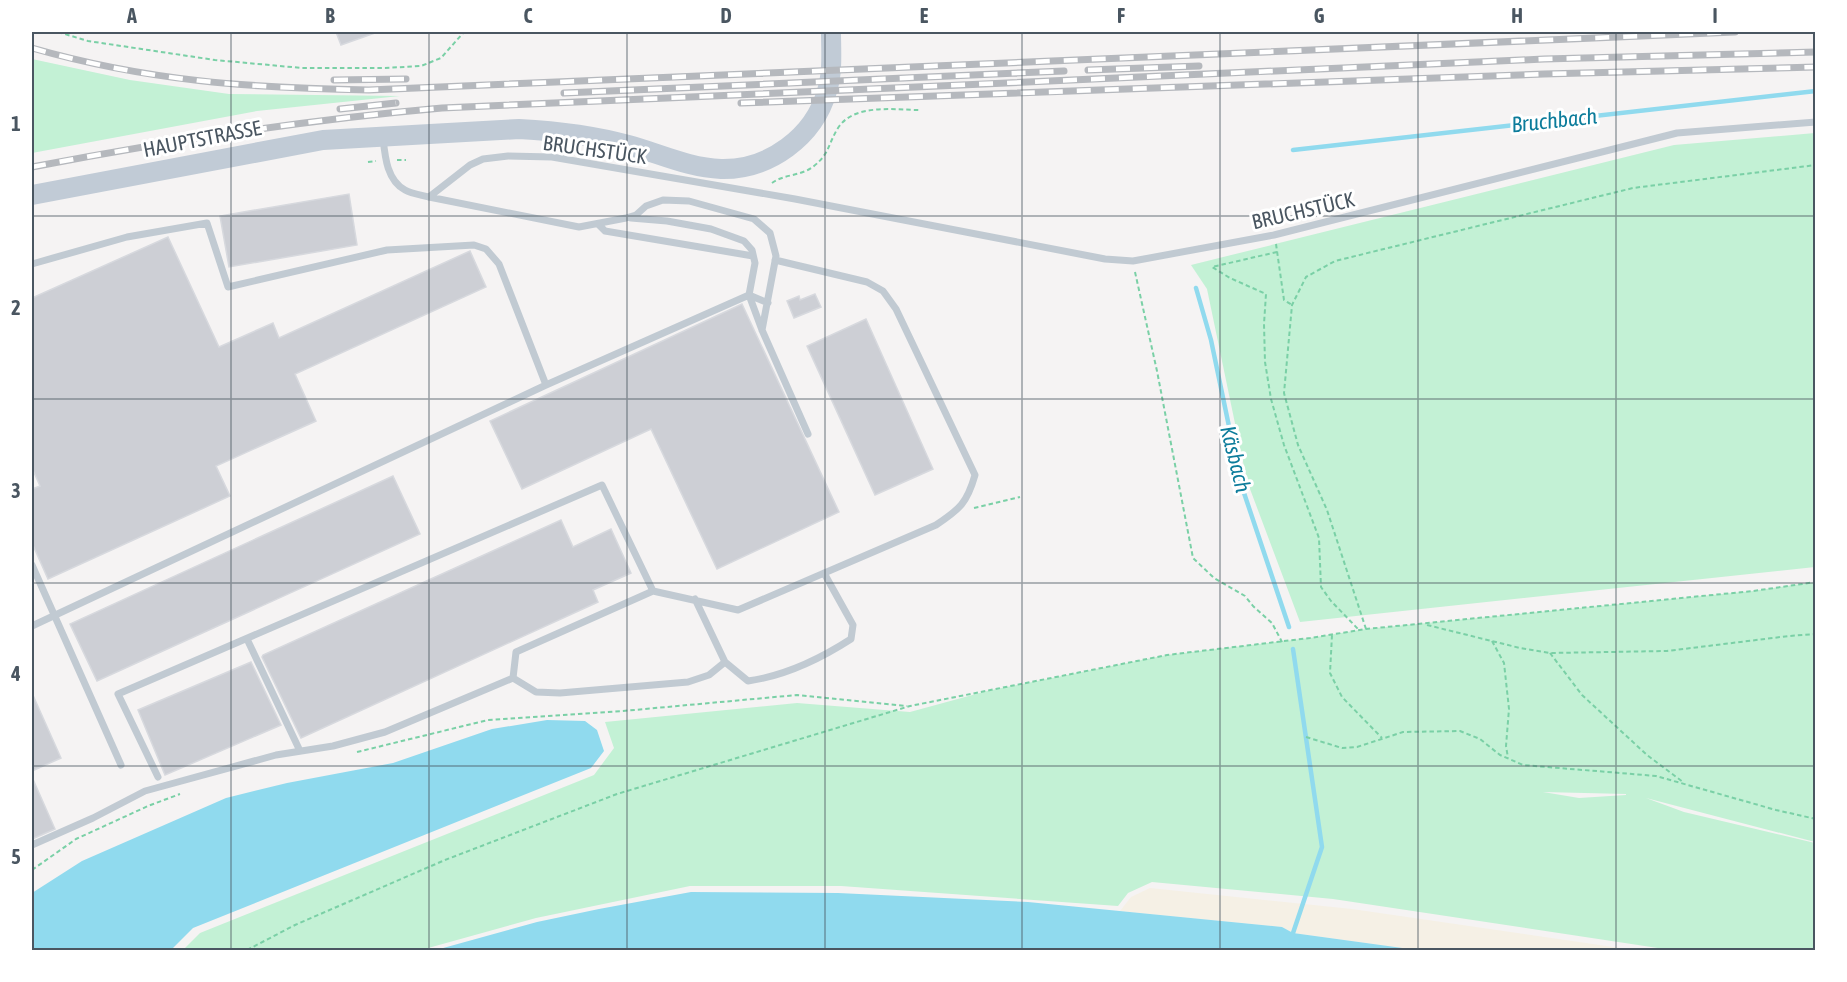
<svg xmlns="http://www.w3.org/2000/svg" width="1847" height="982" viewBox="0 0 1847 982" font-family="'Asap Condensed',sans-serif">
  <rect width="100%" height="100%" fill="#f5f3f3"/>
  <path fill="#c3f1d5" fill-rule="evenodd" d="M32 59 130 80 229 94 400 96 257 111 32 153Z
    M1815 133V567L1300 622 1247 481 1207 289 1191 265 1674 145Z
    M1815 582V842L1646 798 1684 812 1815 843V950H1671L1333 899 1152 882 1128 893 1118 906 841 886H690L536 918 421 950H183L200 933 594 775 614 748 605 722 797 703 910 712 987 691 1167 655 1310 638 1366 629 1753 591ZM1543 792 1626 794V795L1579 798Z"/>
  <path fill="#f5f0e5" d="M1150 888 1352 909 1634 950H1417L1293 933 1282 927 1120 911 1131 897Z"/>
  <path fill="#90daee" d="M547 720 585 721 597 730 604 751 591 768 193 928 171 950H32V893L82 861 226 798 287 783 393 763 492 729Z
    M691 892 838 893 1028 902 1282 927 1293 933 1417 950H436L537 922 599 909Z"/>
  <g fill="none" stroke-linecap="round" stroke-linejoin="round">
    <path stroke="#90daee" stroke-width="4.5" d="M1293 150 1816 91
      M1196 288 1211 340 1241 484 1289 627
      M1290 950 1293 933 1322 847 1293 649"/>
  </g>
  <path fill="#cdcfd5" stroke="#d7d9de" stroke-width="1.5" d="M336 32H375V33L341 45Z
    M349 194 357 245 229 267 220 216Z
    M168 237 219 347 273 323 279 338 470 251 486 287 295 374 316 421 216 466 230 496 48 579 32 543V489L40 486 32 468V298Z
    M815 294 821 307 794 318 787 301 799 296 800 300Z
    M742 304 839 512 717 569 651 429 522 489 490 421Z
    M866 319 933 469 875 495 807 346Z
    M393 476 420 534 97 681 70 624Z
    M561 520 573 547 611 529 631 573 593 590 598 602 301 738 262 657 263 655Z
    M251 662 281 725 165 775 138 710Z
    M32 693 61 758 32 771Z
    M32 777 55 829 32 839Z"/>
  <g fill="none" stroke-linecap="round" stroke-linejoin="round">
    <path stroke="#7ad0a6" stroke-width="2" stroke-dasharray="4.5 3" stroke-linecap="butt" d="M58 32 88 41 215 60 302 68H385L421 66 441 58 464 32
      M397 160H406
      M368 162 376 161
      M772 183C784 174 802 176 814 166 830 153 828 144 838 128 854 103 895 110 920 110
      M1276 244 1284 300 1292 305
      M1277 252 1212 267 1230 278 1266 294 1264 324 1265 362 1271 399 1284 445 1319 538 1321 587 1331 601 1359 630
      M1135 272 1157 371 1193 558 1214 578 1245 596 1253 606 1272 623 1282 642
      M974 508 1020 497
      M1427 625 1520 648 1550 653 1667 651 1789 636 1816 634
      M1366 629 1327 510 1298 445 1284 393 1292 305 1306 277 1335 261 1633 188 1816 165
      M1332 635 1330 673 1342 697 1382 738
      M1492 641 1504 663 1509 709 1506 746 1508 758
      M1550 653 1582 695 1647 755 1683 782
      M1306 737 1342 748 1357 747 1403 732 1460 731 1480 739 1500 755 1523 765 1656 776 1776 810 1816 819
      M357 752 488 720 623 711 797 695 907 706
      M32 870 76 839 148 806 180 794
      M247 950 295 925 445 860 617 794 910 706 1167 655 1310 638 1366 629 1753 591 1816 582"/>
    <path stroke="#c1cad2" stroke-width="7" d="M383 138C385 157 387 180 405 190 412 194 422 195 429 197L579 227 626 218 636 215 646 206 663 200 689 201 754 219 770 233 776 256 762 330
      M429 197 470 165 483 159 508 156 552 157 795 199 1105 259 1133 261 1274 235 1677 133 1816 122
      M631 218 667 221 711 229 744 241 752 250 755 263 749 295 762 330 808 434
      M598 224 605 231 753 256
      M32 264 127 237 207 223 228 287 387 250 474 245 486 249 499 264 546 385
      M32 565 121 765
      M695 599 725 662 748 681C784 676 820 659 851 639L853 625 824 573
      M32 626 546 385 749 295 768 303
      M247 639 300 751
      M513 678 516 652 653 591
      M158 777 118 694 602 485 653 591 738 610 936 525C960 509 967 503 975 475L896 309 883 291 867 282 775 260
      M32 845 93 818 145 791 276 755 333 746 385 732 513 678 536 692 560 693 688 682 709 675 725 662"/>
    <path stroke="#c1cbd6" stroke-width="20" d="M32 195 323 140 519 129C556 131 592 135 628 145 658 153 689 168 721 169 769 170 814 137 827 91 833 72 831 51 831 32"/>
    <g stroke="#b5b8bd" stroke-width="7">
      <path id="rail" d="M32 48C147 81 250 88 369 90L1735 32
        M1088 70 1199 66
        M334 80 406 79
        M564 93 1064 71
        M741 103 1544 74 1816 67
        M340 109 396 103
        M32 167C168 141 304 120 442 108L1544 59 1816 52"/>
    </g>
    <use href="#rail" stroke="#fff" stroke-width="4.5" stroke-dasharray="14" stroke-linecap="butt"/>
  </g>
  <path fill="none" stroke="#4a5661" stroke-width="1.5" stroke-opacity="0.55" d="M231 32V950M429 32V950M627 32V950M825 32V950M1022 32V950M1220 32V950M1418 32V950M1616 32V950M32 216H1816M32 399H1816M32 583H1816M32 766H1816"/>
  <g text-anchor="middle" dominant-baseline="central" stroke-width="6" stroke-linejoin="round" paint-order="stroke">
    <g font-size="21" fill="#4a5661" stroke="#fff">
      <text transform="translate(202 138) rotate(-11)">HAUPTSTRASSE</text>
      <text transform="translate(595 149) rotate(8)">BRUCHSTÜCK</text>
      <text transform="translate(1303 210) rotate(-13)">BRUCHSTÜCK</text>
    </g>
    <g font-size="22" font-style="italic" fill="#0c7c9b" stroke="#fff">
      <text transform="translate(1554 120) rotate(-6)">Bruchbach</text>
      <text transform="translate(1236 459) rotate(76)">Käsbach</text>
    </g>
  </g>
  <rect width="1847" height="982" fill="none" stroke="#ffffff" stroke-width="66"/>
  <rect x="33" y="33" width="1781" height="916" fill="none" stroke="#4a5661" stroke-width="2"/>
  <g font-size="20" text-anchor="middle" font-weight="bold" fill="#4a5661">
    <text x="132" y="23">A</text>
    <text x="330" y="23">B</text>
    <text x="528" y="23">C</text>
    <text x="726" y="23">D</text>
    <text x="924" y="23">E</text>
    <text x="1121" y="23">F</text>
    <text x="1319" y="23">G</text>
    <text x="1517" y="23">H</text>
    <text x="1715" y="23">I</text>
    <text x="16" y="131">1</text>
    <text x="16" y="315">2</text>
    <text x="16" y="498">3</text>
    <text x="16" y="681">4</text>
    <text x="16" y="864">5</text>
  </g>
</svg>
